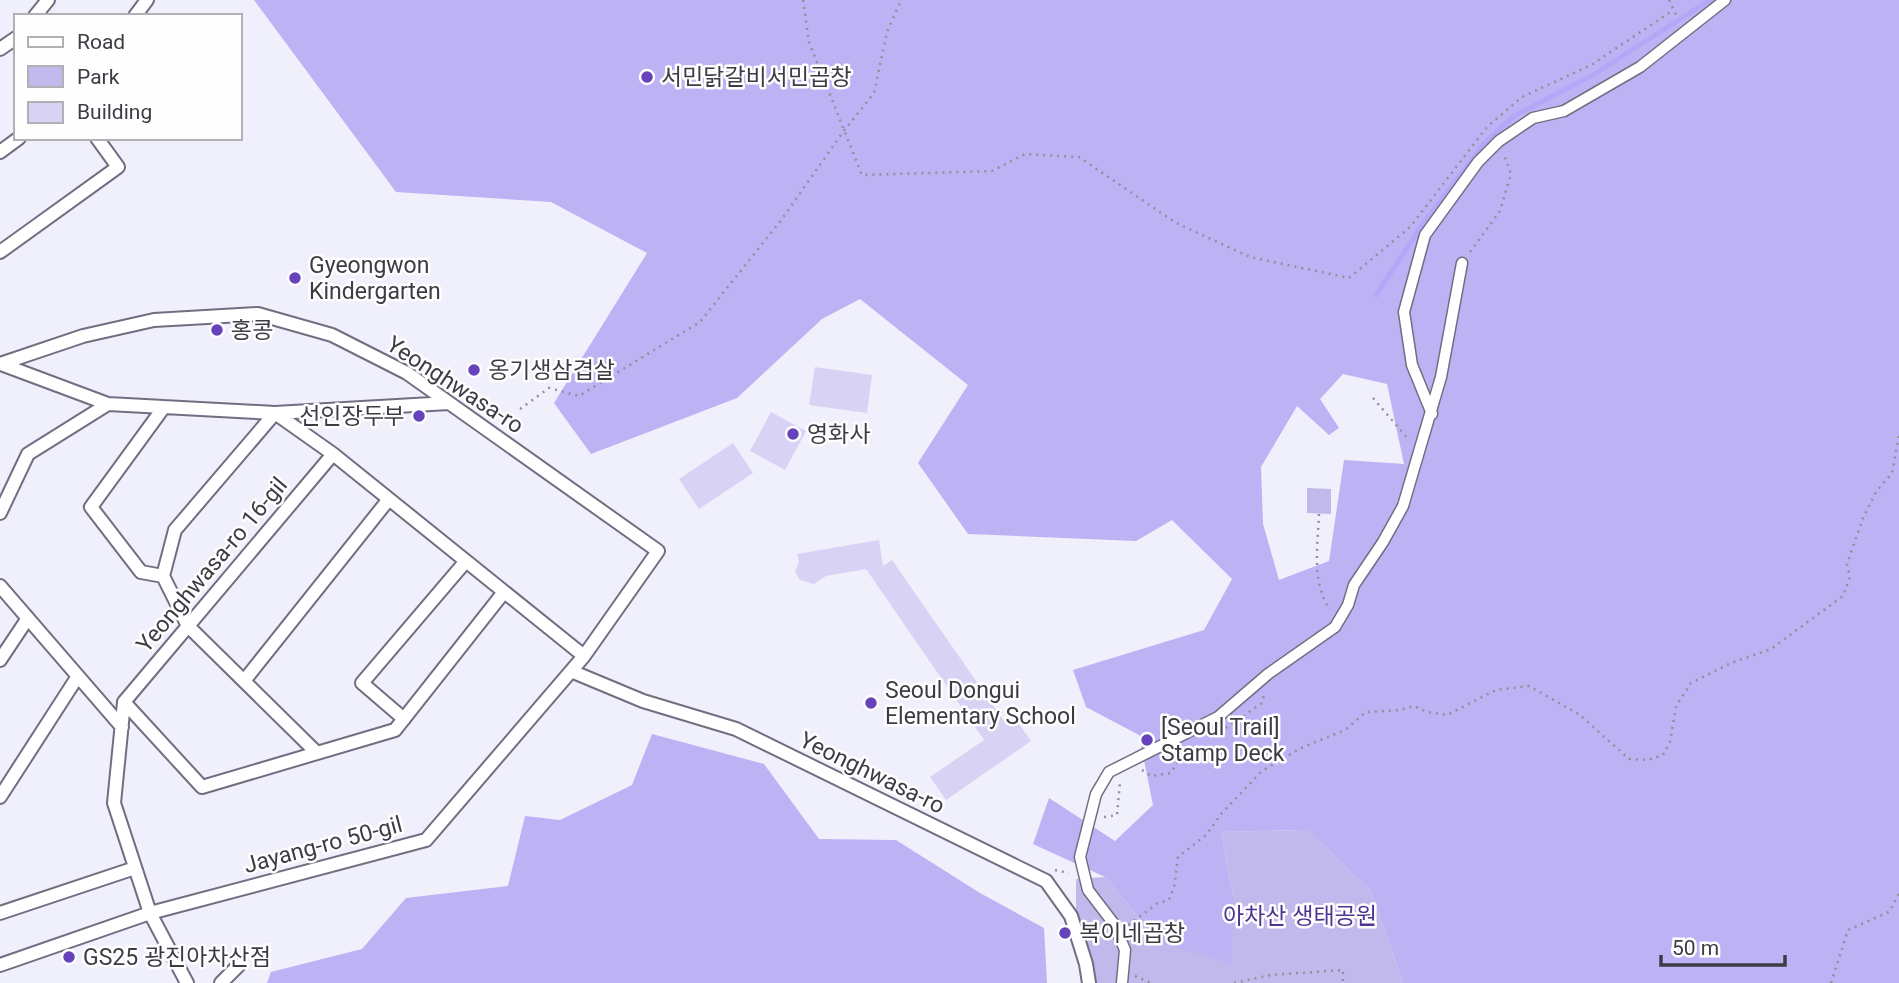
<svg xmlns="http://www.w3.org/2000/svg" width="1899" height="983" viewBox="0 0 1899 983" font-family="Roboto,'Noto Sans KR',sans-serif">
  <rect width="100%" height="100%" fill="#f0effc"/>
  <path fill="#c1b8eb" d="M1307 488 1331 489V514L1307 513Z
    M1307 830 1371 891 1403 983H1095L1076 919V879L1105 877 1160 943 1233 896 1221 832Z"/>
  <path fill="#bdb2f4" fill-rule="evenodd" d="M254 0H1899V983H1403L1371 891 1307 830 1221 832 1233 896 1232 964 1160 943 1105 877 1033 844 1049 798 1115 841 1153 805 1139 735 1086 707 1073 670 1204 630 1232 579 1172 520 1136 541 968 534 918 463 968 385 860 299 822 319 737 398 591 454 554 403 647 253 551 202 396 192ZM1343 374 1387 384 1404 464 1344 460 1329 561 1279 580 1263 524 1261 467 1297 406 1329 435 1339 428 1320 399Z
    M652 734 764 764 819 839 896 840 980 893 1044 928 1047 983H267L271 972 362 949 406 898 508 886 525 816 560 820 632 785Z"/>
  <g fill="none" stroke-linecap="round" stroke-linejoin="round">
    <path stroke="#b5a6f8" stroke-width="5" d="M1376 295 1423 224 1484 144 1514 116 1593 75 1710 0"/>
  </g>
  <path fill="#d8d3f5" d="M815 367 872 375 867 413 809 405Z
    M771 412 806 431 785 470 750 451Z
    M733 443 753 473 699 509 679 479Z
    M879 540 883 566 892 560 1006 724 1015 718 1031 741 946 800 930 777 984 740 866 569 826 576 814 584 800 580 795 572 799 562 797 554Z"/>
  <g fill="none" stroke-linecap="round" stroke-linejoin="round">
    <g stroke="#716e81" stroke-width="13">
      <path id="pedestrian" d="M1432 414 1412 365 1404 312 1425 235 1478 162 1499 141 1533 118 1564 111 1640 67 1725 0
        M1122 983 1125 950 1114 924 1088 890 1080 857 1096 794 1109 772 1218 717 1268 674 1335 627 1348 605 1354 585 1383 542 1403 506 1441 377 1462 263"/>
    </g>
    <g stroke="#716e81" stroke-width="16">
      <path id="minor" d="M35 16 48 0
        M135 16 147 0
        M0 49 16 38
        M0 152 19 138
        M0 252 118 167 97 138
        M0 364 83 336 154 320 258 314 332 335 407 373 658 551 584 656 426 840 150 913 0 965
        M1 364 108 404 275 413 449 403
        M0 513 28 454 108 404
        M163 576 141 572 91 507 164 407
        M0 586 122 727
        M0 660 28 618
        M571 671 643 701 736 729 1046 881 1071 916 1086 964 1089 983
        M244 681 389 499
        M124 702 202 787 395 730 504 592
        M124 702 333 454
        M124 702 114 803 150 913 187 983
        M404 719 362 683 466 561
        M317 753 188 626 163 576 175 530 275 413 333 454 584 656
        M0 797 78 676
        M0 913 135 868
        M221 983 239 965"/>
    </g>
    <path stroke="#91909a" stroke-width="2.5" stroke-dasharray="2 5" stroke-linecap="butt" d="M803 0 809 42 862 175 992 171 1025 154 1079 157 1176 223 1250 257 1349 278 1410 227 1487 127 1522 97 1591 65 1672 11
      M1669 0 1678 19
      M1470 252 1500 211 1511 174 1504 155
      M1373 398 1409 440
      M520 409 549 388 579 396 700 322 782 219 843 132 874 93 887 32 901 0
      M1319 514C1318 543 1311 584 1330 609
      M1220 732 1262 703 1264 695
      M1142 770 1151 776 1171 773 1186 748
      M1104 817 1117 815 1120 782
      M1055 870 1069 873
      M1128 925 1158 903 1169 900 1174 888 1178 857 1206 835 1222 813 1262 771 1301 748 1345 730 1366 712 1400 710 1414 706 1427 712 1447 715 1496 690 1529 686 1580 715 1629 759 1648 760 1663 755 1670 742 1676 706 1691 683 1731 663 1771 649 1843 596 1850 577 1847 564 1863 518 1876 492 1892 473 1899 435
      M1135 976 1151 983
      M1234 983 1271 975 1343 970V983
      M1831 983 1848 930 1889 912 1899 894"/>
    <use href="#pedestrian" stroke="#fff" stroke-width="10"/>
    <use href="#minor" stroke="#fff" stroke-width="12"/>
  </g>
  <g fill="#6743bb" stroke="#fefefe" stroke-width="2.5">
    <circle cx="647" cy="77" r="7"/>
    <circle cx="295" cy="278" r="7"/>
    <circle cx="217" cy="330" r="7"/>
    <circle cx="474" cy="370" r="7"/>
    <circle cx="419" cy="416" r="7"/>
    <circle cx="793" cy="434" r="7"/>
    <circle cx="871" cy="703" r="7"/>
    <circle cx="1147" cy="740" r="7"/>
    <circle cx="1065" cy="933" r="7"/>
    <circle cx="69" cy="957" r="7"/>
  </g>
  <g text-anchor="middle" dominant-baseline="central" stroke-width="5" stroke-linejoin="round" paint-order="stroke">
    <g font-size="23" fill="#3d3c44" stroke="#fefefe" text-anchor="start">
      <text x="661" y="77">서민닭갈비서민곱창</text>
      <text x="309" y="265">Gyeongwon<tspan x="309" dy="26">Kindergarten</tspan></text>
      <text x="231" y="330">홍콩</text>
      <text x="488" y="370">옹기생삼겹살</text>
      <text x="405" y="416" text-anchor="end">선인장두부</text>
      <text x="807" y="434">영화사</text>
      <text x="885" y="690">Seoul Dongui<tspan x="885" dy="26">Elementary School</tspan></text>
      <text x="1161" y="727">[Seoul Trail]<tspan x="1161" dy="26">Stamp Deck</tspan></text>
      <text x="1079" y="933">복이네곱창</text>
      <text x="83" y="957">GS25 광진아차산점</text>
    </g>
    <g font-size="23" fill="#3d3c44" stroke="#fefefe">
      <text transform="translate(455 385) rotate(33)">Yeonghwasa-ro</text>
      <text transform="translate(212 565) rotate(-50)">Yeonghwasa-ro 16-gil</text>
      <text transform="translate(872 773) rotate(26)">Yeonghwasa-ro</text>
      <text transform="translate(323 845) rotate(-15)">Jayang-ro 50-gil</text>
    </g>
    <g font-size="23" fill="#503492" stroke="#fefefe">
      <text x="1300" y="916">아차산 생태공원</text>
    </g>
  </g>
  <rect x="14" y="14" width="228" height="126" fill="#fefefe" stroke="#b1b0b4" stroke-width="2"/>
  <rect x="28" y="37" width="35" height="10" fill="#ffffff" stroke="#b1b0b4" stroke-width="2"/>
  <text x="77" y="49" font-size="21" fill="#3d3c44">Road</text>
  <rect x="28" y="66" width="35" height="21" fill="#c1b8eb" stroke="#b1b0b4" stroke-width="2"/>
  <text x="77" y="84" font-size="21" fill="#3d3c44">Park</text>
  <rect x="28" y="102" width="35" height="21" fill="#d8d3f5" stroke="#b1b0b4" stroke-width="2"/>
  <text x="77" y="119" font-size="21" fill="#3d3c44">Building</text>
  <path d="M1661 955v10h124v-10" fill="none" stroke="#3d3c44" stroke-width="3.5"/>
  <text x="1672" y="955" font-size="21" fill="#3d3c44" stroke="#fefefe" stroke-width="5" paint-order="stroke">50 m</text>
</svg>
